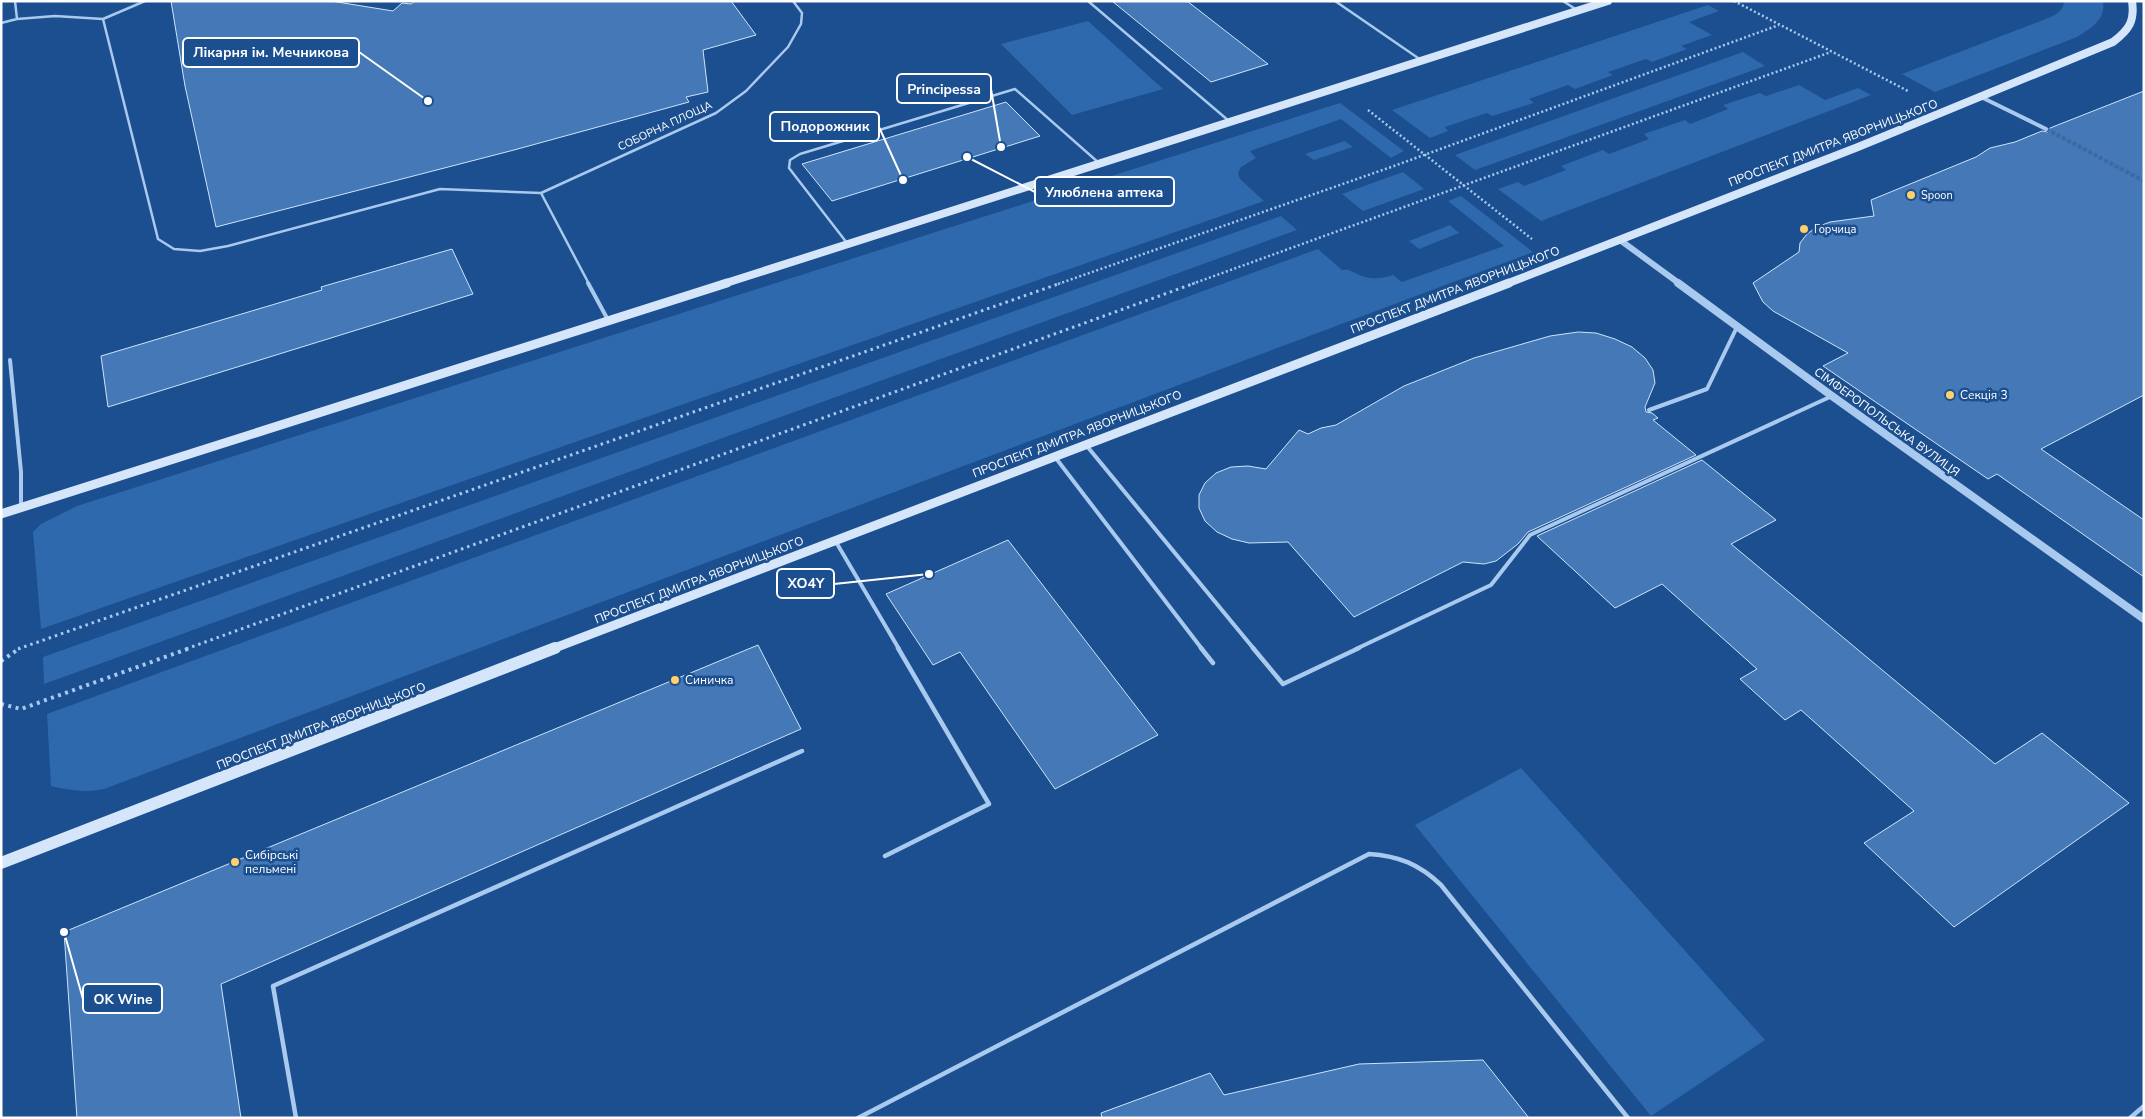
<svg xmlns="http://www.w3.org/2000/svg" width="2145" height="1119" viewBox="0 0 2145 1119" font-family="'Nunito Sans',sans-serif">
  <rect width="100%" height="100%" fill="#1b4f8f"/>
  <path fill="#2e69ad" d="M2064 1H2103C2106 20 2091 28 2077 37L1935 92 1902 74 2038 22C2048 18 2064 14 2064 1Z
    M1708 5 1719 11 1689 22 1712 35 1681 46 1687 49 1652 62 1646 59 1608 72 1613 75 1575 89 1568 85 1529 99 1534 103 1492 116 1487 113 1445 127 1448 131 1430 138 1392 110Z
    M1088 21 1163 89 1072 115 1001 44Z
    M1743 52 1765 66 1475 170 1455 155Z
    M1799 85 1825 100 1858 88 1871 95 1541 221 1498 189 1518 182 1524 186 1566 170 1561 166 1603 150 1609 154 1649 139 1644 134 1685 120 1690 124 1728 109 1723 105 1760 93 1766 96Z
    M1340 103 1404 151 1391 158 1341 119 1250 151 1256 158 1241 167 1238 173 1240 179 1264 201 41 629 33 532 41 524 77 506Z
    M1345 141 1353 147 1314 160 1305 154Z
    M1403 172 1424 189 1363 211 1342 194Z
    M1461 196 1533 252 104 789C85 793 70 790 51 786L47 714 1318 249 1342 270C1349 269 1351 271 1357 274 1369 280 1381 279 1393 275L1402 282 1504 246 1448 201Z
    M1281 216 1297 230 44 684 43 657Z
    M1450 225 1459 233 1419 249 1409 241Z
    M1521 768 1765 1040 1651 1116 1415 825Z"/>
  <path fill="#4478b7" stroke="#cfe3fa" d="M171 1H331L393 11 402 3 411 4 415 1H731L756 35 703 50 708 92 686 97 689 102 514 150 216 227 185 86Z
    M1112 1H1187L1268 64 1211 82Z
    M2144 91V395L2041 449 2144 520V577L1997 474 1988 479 1823 366 1848 353 1773 311 1763 302 1753 283 1799 252 1800 243 1807 234 1817 227 1830 222 1874 216 1871 200 1976 157 1990 148 2015 142 2042 131 2048 132 2050 128Z
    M1006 102 1040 136 832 201 802 164Z
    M452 249 473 294 108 407 101 356 322 290 321 287Z
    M1578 332 1596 333 1615 339 1632 347 1645 358 1653 370 1655 383 1645 407 1646 412 1652 413 1658 418 1653 420 1696 455 1528 532 1518 544 1496 561 1484 564 1463 562 1354 617 1288 542 1249 543 1232 539 1217 532 1205 521 1199 508V495L1205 483 1216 473 1231 467 1248 466 1266 469 1299 430 1308 434 1321 428 1336 425 1404 386 1474 358 1550 336Z
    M1702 460 1776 520 1731 544 1995 764 2042 733 2129 803 1954 927 1864 843 1914 811 1801 710 1785 720 1740 679 1757 669 1662 584 1615 608 1537 536Z
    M1008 540 1158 735 1055 789 960 652 933 665 886 594Z
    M758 645 801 729 221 984 241 1118H77L64 932Z
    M1483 1060 1529 1118H1102L1101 1113 1210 1073 1224 1095 1359 1064Z"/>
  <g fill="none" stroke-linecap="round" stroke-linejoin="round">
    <path stroke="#3d69a0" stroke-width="4" stroke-dasharray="4 2" stroke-linecap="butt" d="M2046 129 2144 181"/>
    <path stroke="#a9c9ee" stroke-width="2.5" stroke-dasharray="2 2.5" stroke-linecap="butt" d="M1734 1 1908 91
      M1368 110 1532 239
      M1058 284 1394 166 1779 25
      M1192 284 1831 52"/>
    <path stroke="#a9c9ee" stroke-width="3" stroke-dasharray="2.5 4" stroke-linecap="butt" d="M18 649 1061 283
      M186 649 1195 283"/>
    <path stroke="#a9c9ee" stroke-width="4" stroke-dasharray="3 4.5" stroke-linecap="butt" d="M1 661 20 648
      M1 704 21 709 190 648"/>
    <path stroke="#a9c9ee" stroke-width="2.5" d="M15 1 17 19 55 16 103 19 158 239 174 249 200 251 228 246 440 189 541 193 589 284
      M1088 1 1229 121
      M1335 1 1421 60
      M1563 1 1577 10
      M103 19 145 1
      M1 23 17 19
      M541 193 716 113 746 91 788 47 801 24 802 13 793 1
      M847 243 789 168 790 160 800 154 1015 89 1099 163"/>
    <path stroke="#a9c9ee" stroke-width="4" d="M588 283 608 320
      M10 360 21 472V508
      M1649 410 1707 389 1737 327
      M1086 445 1254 649
      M1055 457 1202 649
      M836 542 899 649
      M1356 649 1491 585 1530 535 1832 396"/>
    <path stroke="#a9c9ee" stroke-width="4.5" d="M1201 648 1213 663
      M1253 648 1283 684 1359 648
      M885 856 989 804 898 648
      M296 1118 273 986 802 751
      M858 1118 1369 854C1399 856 1419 864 1441 885L1628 1118
      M2130 1118 2144 1106"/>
    <path stroke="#a9c9ee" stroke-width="4" d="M1983 98 2046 129"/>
    <path stroke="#a9c9ee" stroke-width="6" d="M1620 240 1680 284"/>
    <path stroke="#a9c9ee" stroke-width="8" d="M1678 283 1832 396 2144 619"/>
    <path stroke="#d6e6fa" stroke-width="8" d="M723 284 1608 1
      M1506 284 1858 147 2113 42C2129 30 2135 21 2132 1"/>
    <path stroke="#d6e6fa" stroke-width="9" d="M1 514 727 283
      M552 649 1509 283"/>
    <path stroke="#d6e6fa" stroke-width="12" d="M1 863 555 648"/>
  </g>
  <g fill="#ffd166" stroke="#1b4f8f" stroke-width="2">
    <circle cx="1911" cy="195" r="5"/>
    <circle cx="1804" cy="229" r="5"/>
    <circle cx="1950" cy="395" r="5"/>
    <circle cx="675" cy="680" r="5"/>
    <circle cx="235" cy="862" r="5"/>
  </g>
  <g text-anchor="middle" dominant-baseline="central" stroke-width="5" stroke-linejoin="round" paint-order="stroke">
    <g font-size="11" fill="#fff" stroke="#1b4f8f">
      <text transform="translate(665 126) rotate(-25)">СОБОРНА ПЛОЩА</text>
    </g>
    <g font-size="11" fill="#fff" stroke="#1b4f8f" text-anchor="start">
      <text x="1921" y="195">Spoon</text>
      <text x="1814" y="229">Горчица</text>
    </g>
    <g font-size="12" fill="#fff" stroke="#1b4f8f">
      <text transform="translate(1833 143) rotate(-21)">ПРОСПЕКТ ДМИТРА ЯВОРНИЦЬКОГО</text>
      <text transform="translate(1455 290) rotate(-21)">ПРОСПЕКТ ДМИТРА ЯВОРНИЦЬКОГО</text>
      <text transform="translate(1887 422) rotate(36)">СІМФЕРОПОЛЬСЬКА ВУЛИЦЯ</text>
      <text transform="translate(1077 434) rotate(-21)">ПРОСПЕКТ ДМИТРА ЯВОРНИЦЬКОГО</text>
      <text transform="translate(699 580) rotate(-21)">ПРОСПЕКТ ДМИТРА ЯВОРНИЦЬКОГО</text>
      <text transform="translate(321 726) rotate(-21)">ПРОСПЕКТ ДМИТРА ЯВОРНИЦЬКОГО</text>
    </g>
    <g font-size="12" fill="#fff" stroke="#1b4f8f" text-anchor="start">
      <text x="1960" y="395">Секція 3</text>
      <text x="685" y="680">Синичка</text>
      <text x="245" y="855">Сибірські<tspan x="245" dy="14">пельмені</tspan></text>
    </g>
  </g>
  <path fill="none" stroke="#fff" stroke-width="2" d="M428 101L359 52M1001 147L991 89M903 180L879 127M967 157L1035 192M929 574L834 584M64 932L83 999"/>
  <g fill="#fff" stroke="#1b4f8f" stroke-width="2">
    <circle cx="428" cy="101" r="5"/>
    <circle cx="1001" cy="147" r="5"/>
    <circle cx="903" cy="180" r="5"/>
    <circle cx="967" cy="157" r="5"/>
    <circle cx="929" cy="574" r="5"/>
    <circle cx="64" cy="932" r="5"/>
  </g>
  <g fill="#1b4f8f" stroke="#fff" stroke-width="2">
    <rect x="183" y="38" width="176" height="29" rx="5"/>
    <rect x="897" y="74" width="94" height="29" rx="5"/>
    <rect x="770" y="112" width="109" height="29" rx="5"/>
    <rect x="1035" y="177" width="139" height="29" rx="5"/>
    <rect x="777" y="569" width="57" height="29" rx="5"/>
    <rect x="83" y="984" width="79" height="29" rx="5"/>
  </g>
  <g font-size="14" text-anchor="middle" font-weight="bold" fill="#fff">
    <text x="271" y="57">Лікарня ім. Мечникова</text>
    <text x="944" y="94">Principessa</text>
    <text x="825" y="131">Подорожник</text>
    <text x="1104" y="197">Улюблена аптека</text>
    <text x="806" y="588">XO4Y</text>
    <text x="123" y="1004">OK Wine</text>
  </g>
  <rect width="2145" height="1119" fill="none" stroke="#ffffff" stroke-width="5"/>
</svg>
